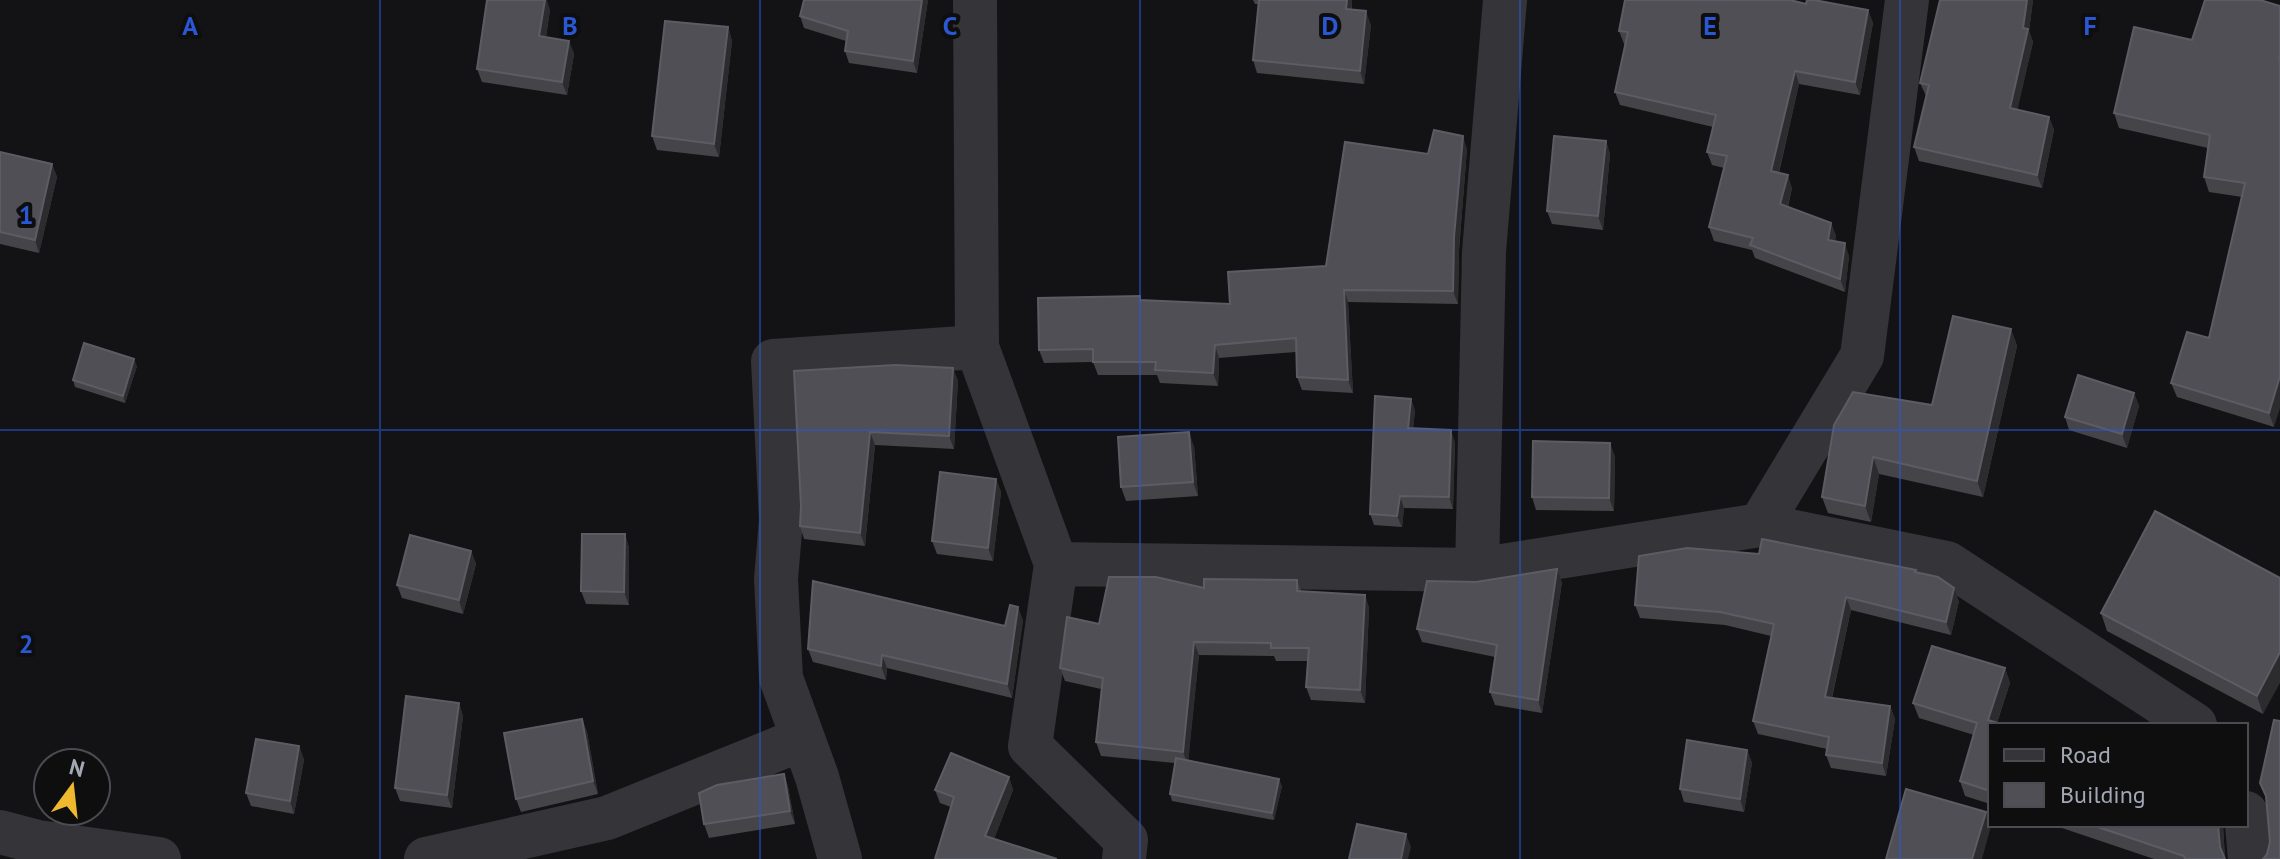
<svg xmlns="http://www.w3.org/2000/svg" width="2280" height="859" viewBox="0 0 2280 859" font-family="'PT Sans',sans-serif">
  <rect width="100%" height="100%" fill="#131214"/>
  <g fill="none" stroke-linecap="round" stroke-linejoin="round">
    <path stroke="#343439" stroke-width="44" d="M975 2 977 347
      M1760 525 1947 563 2195 725
      M1056 564 1030 746 1126 840 1124 859
      M1477 570 1484 252 1505 0
      M2246 813 2250 859
      M0 832 38 842 159 859
      M426 859 607 818 802 739
      M840 859 817 777 781 678 776 579 781 520 773 361 977 347 1056 564 1477 570 1760 525 1862 356 1907 0"/>
  </g>
  <path fill="#444449" d="M804 0H928L917 73 849 63 845 51 846 41 804 28 800 16Z
    M1253 0H1352V10L1371 25 1364 84 1257 73 1253 60 1258 4H1255Z
    M2033 0 2029 31 2033 42 2017 110 2049 117 2054 130 2042 188 1919 161 1914 147 1926 96 1920 83Z
    M2260 0 2274 427 2177 397 2171 383 2209 338 2242 197 2209 192 2204 177 2208 148 2119 128 2114 113 2192 40Z
    M1806 4 1868 10 1873 23 1860 95 1799 84 1779 173 1792 188 1788 207 1831 223 1836 236 1835 241 1849 256 1845 292 1755 258 1752 250 1714 241 1709 227 1724 168 1712 165 1707 152 1713 127 1620 105 1615 92 1626 44H1624L1619 31Z
    M550 10 546 37 569 41 574 54 567 95 482 82 477 69Z
    M728 27 732 41 719 157 657 150 652 136Z
    M1606 141 1610 154 1603 230 1552 224 1547 211Z
    M1467 149 1459 250 1458 304 1348 302 1353 393 1302 390 1297 377 1296 352 1219 358 1218 386 1160 383 1157 375H1098L1093 362 1044 363 1039 350 1140 296 1141 300 1230 304 1326 266 1428 154Z
    M0 152 52 164 57 177 39 253 0 244Z
    M2011 329 2017 346 1983 497 1879 474 1871 522 1828 513 1822 497 1932 405Z
    M137 366 125 403 75 387 73 380Z
    M953 368 958 381 954 449 875 445 865 546 804 539 800 526 801 506 794 371Z
    M2134 393 2139 406 2127 448 2069 430 2065 417Z
    M1411 399 1415 411 1413 428 1455 442 1453 509 1404 508 1402 527 1374 525 1370 514Z
    M1194 446 1198 496 1126 501 1121 487Z
    M1615 456 1614 511 1536 510 1532 497Z
    M996 479 1001 492 993 561 937 554 932 541Z
    M625 534 629 548V605L586 604 581 591Z
    M471 551 476 564 463 614 402 598 397 585Z
    M1916 570 1917 572 1959 601 1951 635 1851 610 1832 698 1890 706 1895 719 1886 776 1831 768 1826 755 1827 749 1758 734 1753 721 1771 636 1725 625 1640 618 1635 605Z
    M2280 578 2263 714 2107 631 2101 613Z
    M1297 580 1301 591 1365 595 1369 608 1365 703 1311 700 1306 687 1308 661H1276L1274 656 1199 655 1188 760 1282 786 1274 820 1172 801 1170 794 1175 763 1101 756 1096 742 1101 689 1065 681 1060 668 1099 624 1204 588Z
    M1562 582 1542 713 1495 705 1490 692 1495 657 1422 642 1417 629Z
    M1023 620 1012 698 887 668 886 680 813 662 808 649 1005 626Z
    M2005 668 2010 683 1997 723 1990 725V804L1965 796 1960 781 1974 735 1919 718 1913 703Z
    M459 703 463 716 452 808 400 801 395 788Z
    M582 719 587 732 598 794 521 812 516 799Z
    M299 746 304 760 294 814 251 806 246 793Z
    M1747 750 1752 763 1744 812 1684 802 1680 789Z
    M784 774 788 787 795 824 709 838 704 824Z
    M1009 777 1013 790 994 839 935 859 951 807 940 803 935 790Z
    M2053 825H2223L2225 859H2154Z"/>
  <path fill="#2c2c2f" d="M545 0H547L550 10 544 49 539 36Z
    M922 0H928L917 73 913 61Z
    M1347 0H1352L1351 22 1346 9Z
    M2027 0H2033L2029 31 2033 42 2015 121 2010 108Z
    M1868 10 1873 23 1860 95 1855 82Z
    M1366 11 1371 25 1364 84 1360 71Z
    M728 27 732 41 719 157 714 144Z
    M569 41 574 54 567 95 562 82Z
    M1795 71 1799 84 1776 184 1771 171Z
    M2049 117 2054 130 2042 188 2037 175Z
    M1463 136 1467 149 1459 250 1458 304 1453 291 1454 237Z
    M1606 141 1610 154 1603 230 1598 216Z
    M52 164 57 177 39 253 35 240Z
    M1788 175 1792 188 1785 217 1780 204Z
    M1831 223 1836 236 1833 253 1828 240Z
    M1845 243 1849 256 1845 292 1840 279Z
    M1344 290 1348 302 1353 393 1348 380Z
    M2011 329 2017 346 1983 497 1977 481Z
    M1215 345 1219 358 1218 386 1213 373Z
    M134 359 137 366 125 403 123 396Z
    M953 368 958 381 954 449 949 436Z
    M2280 376V408L2274 427 2269 413Z
    M2134 393 2139 406 2127 448 2122 434Z
    M1411 399 1415 411 1412 439 1408 428Z
    M1451 430 1455 442 1453 509 1449 497Z
    M870 432 875 445 865 546 860 533Z
    M1189 432 1194 446 1198 496 1193 482Z
    M1610 443 1615 456 1614 511 1609 498Z
    M1873 457 1879 474 1871 522 1865 506Z
    M996 479 1001 492 993 561 988 548Z
    M1400 496 1404 508 1402 527 1397 516Z
    M625 534 629 548V605L624 592Z
    M471 551 476 564 463 614 459 600Z
    M1557 569 1562 582 1542 713 1538 700Z
    M1954 588 1959 601 1951 635 1946 622Z
    M1365 595 1369 608 1365 703 1360 690Z
    M1846 597 1851 610 1829 710 1825 697Z
    M1018 607 1023 620 1012 698 1007 684Z
    M1194 642 1199 655 1188 765 1183 752Z
    M2280 652V683L2263 714 2257 696Z
    M882 655 887 668 886 680 881 666Z
    M2005 668 2010 683 1996 725 1988 720Z
    M459 703 463 716 452 808 447 795Z
    M1890 706 1895 719 1886 776 1882 763Z
    M582 719 587 732 598 794 593 781Z
    M299 746 304 760 294 814 290 801Z
    M1747 750 1752 763 1744 812 1740 799Z
    M784 774 788 787 795 824 790 811Z
    M1009 777 1013 790 990 849 985 836Z
    M1279 779 1282 786 1274 820 1272 813Z
    M1986 812 1991 826 1982 859H1972Z
    M2218 825H2223L2225 859 2220 847Z
    M1406 834 1411 847 1408 859H1401Z"/>
  <path fill="#4f4f55" stroke="#5c5d64" stroke-width="2" d="M487 0H545L539 36 569 41 562 82 477 69Z
    M804 0H922L913 61 845 51 848 31 800 16Z
    M1259 0H1347L1346 9 1366 11 1360 71 1253 60Z
    M1625 0H1790L1806 4 1807 0H1814L1868 10 1855 82 1795 71 1771 171 1788 175 1780 204 1831 223 1828 240 1845 243 1840 279 1750 245 1753 238 1709 227 1727 156 1707 152 1716 115 1615 92 1628 32 1619 31Z
    M1940 0H2027L2023 28 2028 29 2010 108 2049 117 2037 175 1914 147 1929 85 1920 83Z
    M2205 0H2260L2280 6V55L2279 58H2280V376L2269 413 2171 383 2187 332 2209 338 2245 183 2204 177 2210 135 2114 113 2134 27 2192 40Z
    M665 21 728 27 714 144 652 136Z
    M1434 130 1463 136 1454 237 1453 291 1344 290 1348 380 1297 377 1296 338 1215 345 1213 373 1155 370 1156 362H1093V349L1039 350 1038 298 1140 296V300L1230 304 1228 272 1326 266 1345 142 1428 154Z
    M1554 136 1606 141 1598 216 1547 211Z
    M0 152 52 164 35 240 0 232Z
    M1953 316 2011 329 1977 481 1873 457 1865 506 1822 497 1834 425 1853 392 1932 405Z
    M84 343 134 359 123 396 73 380Z
    M895 365 953 368 949 436 870 432 860 533 800 526 801 506 794 371Z
    M2078 375 2134 393 2122 434 2065 417Z
    M1375 396 1411 399 1408 428 1451 430 1449 497 1400 496 1397 516 1370 514Z
    M1189 432 1193 482 1121 487 1118 437Z
    M1533 441 1610 443 1609 498 1532 497Z
    M940 472 996 479 988 548 932 541Z
    M2155 511 2280 578V652L2257 696 2101 613Z
    M582 534H625L624 592 581 591Z
    M410 535 471 551 459 600 397 585Z
    M1762 539 1916 570 1915 572 1938 577 1954 588 1946 622 1846 597 1825 697 1890 706 1882 763 1826 755 1829 737 1753 721 1774 624 1720 612 1635 605 1639 556 1687 548 1759 554Z
    M1557 569 1538 700 1490 692 1497 645 1417 629 1427 581 1476 582Z
    M1109 577H1156L1204 588V579L1297 580V591L1365 595 1360 690 1306 687 1309 648H1271V643L1194 642 1183 752 1096 742 1103 678 1060 668 1067 617 1099 624Z
    M813 581 1005 626 1010 605 1018 607 1007 684 882 655 881 666 808 649Z
    M1932 646 2005 668 1988 720 2004 725H1990V791L1960 781 1977 723 1913 703Z
    M406 696 459 703 447 795 395 788Z
    M582 719 593 781 516 799 504 733Z
    M2274 720 2280 721V859H2263L2267 854 2270 842 2266 796 2260 783Z
    M256 739 299 746 290 801 246 793Z
    M1687 740 1747 750 1740 799 1680 789Z
    M951 753 1009 777 985 836 1057 859H935L954 797 935 790Z
    M1176 758 1279 779 1272 813 1170 794Z
    M784 774 790 811 704 824 699 793 717 785Z
    M1906 789 1986 812 1972 859H1886Z
    M1357 824 1406 834 1401 859H1349Z
    M2092 825H2218L2220 847 2225 859H2185L2184 856Z"/>
  <path fill="none" stroke="#2a57d4" stroke-width="2" stroke-opacity="0.55" d="M380 0V859M760 0V859M1140 0V859M1520 0V859M1900 0V859M0 430H2280"/>
  <g font-size="26" text-anchor="middle" font-weight="bold" fill="#2a57d4" stroke="#0e0e0f" stroke-width="8" stroke-linejoin="round" paint-order="stroke">
    <text x="190" y="35">A</text>
    <text x="570" y="35">B</text>
    <text x="950" y="35">C</text>
    <text x="1330" y="35">D</text>
    <text x="1710" y="35">E</text>
    <text x="2090" y="35">F</text>
    <text x="26" y="224">1</text>
    <text x="26" y="653">2</text>
  </g>
  <rect x="1988" y="723" width="260" height="104" fill="#0e0e0f" stroke="#4a4c51" stroke-width="2"/>
  <rect x="2004" y="749" width="40" height="12" fill="#343439" stroke="#4a4c51" stroke-width="2"/>
  <text x="2060" y="763" font-size="24" fill="#a4a8b4">Road</text>
  <rect x="2004" y="783" width="40" height="24" fill="#4f4f55" stroke="#4a4c51" stroke-width="2"/>
  <text x="2060" y="803" font-size="24" fill="#a4a8b4">Building</text>
  <g transform="translate(72 787) rotate(15)"><circle r="38" fill="#0e0e0f" stroke="#4a4c51" stroke-width="2"/>
  <path d="M0-6L14 30L0 20L-14 30Z" fill="#efb82f"/>
  <text y="-12" font-size="22" font-weight="bold" text-anchor="middle" fill="#a4a8b4">N</text>
  </g>
</svg>
